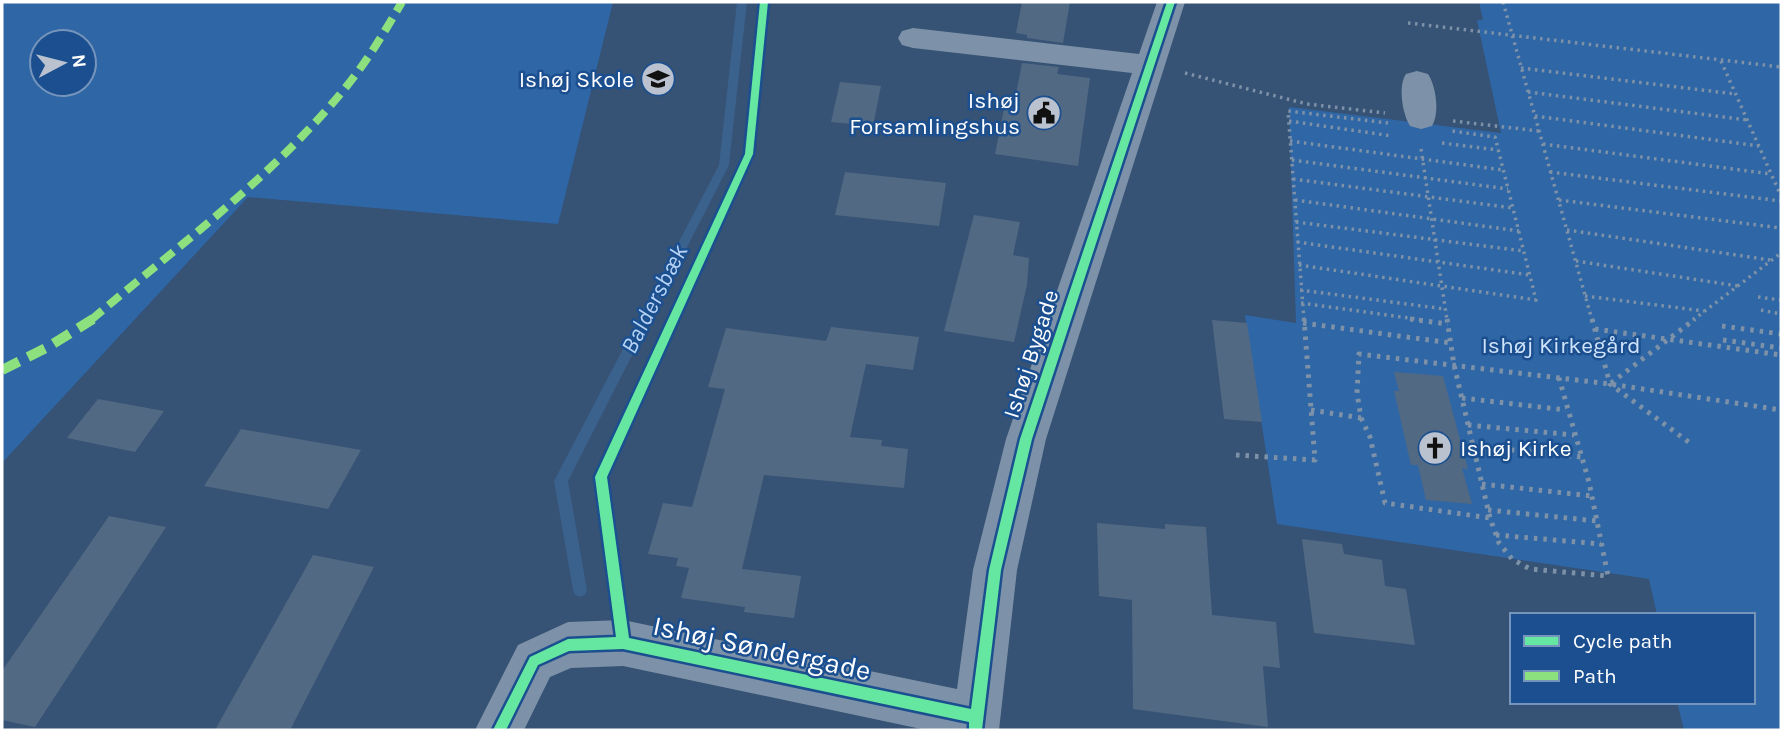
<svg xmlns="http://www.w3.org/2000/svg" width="1783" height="732" viewBox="0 0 1783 732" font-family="Karla,sans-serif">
  <rect width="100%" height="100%" fill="#365274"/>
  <path fill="#2f66a5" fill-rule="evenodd" d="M2 2H613L558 224 248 197 2 463ZM42 42H84V84H42Z
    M1479 2H1781V730H1684L1677 702H1753V615H1657L1649 579 1277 524 1245 315 1296 323 1289 107 1501 133 1477 20H1483Z"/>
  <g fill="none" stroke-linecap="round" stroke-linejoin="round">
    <path fill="#3b618d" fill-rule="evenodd" d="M737 2H747L729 165 568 481 587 590 585 595 580 597 575 595 573 590 554 481 719 165Z"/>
  </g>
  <path fill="#526984" d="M1022 2H1070L1063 43 1027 38V35L1016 33Z
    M1022 63 1059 67 1057 74 1090 78 1078 166 995 154 1005 104 1014 105Z
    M840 82 881 86 873 126 831 122Z
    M845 172 946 183 939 226 835 215Z
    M974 215 1020 222 1013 255 1029 258 1027 285 1014 342 944 331Z
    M1212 320 1247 323 1262 422 1224 419Z
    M831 327 919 337 913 370 866 364 850 437 882 440 881 446 908 449 904 488 764 475 742 569 801 576 794 618 744 612 745 607 681 598 689 568 676 566 678 558 648 554 663 503 692 507 725 389 708 387 726 328 826 341Z
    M1394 372 1443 376 1468 469 1462 468 1472 504 1426 500 1418 465H1411L1394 391H1399Z
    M98 399 164 411 135 452 67 438Z
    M241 429 361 450 328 509 204 486Z
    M109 516 166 527 35 727 2 720V671Z
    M1097 523 1165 529V524L1206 527 1212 615 1276 622 1280 668 1263 666 1268 727 1133 709 1132 600 1099 596Z
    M1302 539 1342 544 1344 554 1382 560 1385 586 1406 589 1415 645 1314 633Z
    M313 555 374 567 290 730H215Z"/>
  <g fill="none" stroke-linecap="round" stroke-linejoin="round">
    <path stroke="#7d92a8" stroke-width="3.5" stroke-dasharray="2.5 4.5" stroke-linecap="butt" d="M1503 2 1592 320
      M1408 23 1781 67
      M1721 61 1781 196
      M1521 68 1735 94
      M1185 73 1307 104 1385 113
      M1528 92 1747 120
      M1535 116 1759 146
      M1289 121 1392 136
      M1453 121 1539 131
      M1290 141 1503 170
      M1442 143 1498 150
      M1543 144 1771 174
      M1421 149 1447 320
      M1292 160 1508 189
      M1550 172 1781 201
      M1293 179 1513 208
      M1295 200 1519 231
      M1559 200 1781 228
      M1296 222 1524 251
      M1567 230 1770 260
      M1297 242 1530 275
      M1576 261 1738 286
      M1299 265 1536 300 1495 137 1452 131
      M1300 290 1445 309
      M1585 296 1704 311
      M1758 297 1781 300
      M1301 303 1423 320
      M1761 310 1781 314
      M1304 320 1288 111 1388 123
      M1693 320 1781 253"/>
    <path stroke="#7d92a8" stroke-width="5" stroke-dasharray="3.5 6" stroke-linecap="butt" d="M1410 319 1448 324
      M1447 319 1454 365 1490 518 1499 543 1512 559 1530 569 1608 576 1589 482 1559 378
      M1592 319 1610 384 1690 443
      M1303 323 1451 343
      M1722 326 1781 334
      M1595 329 1781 355
      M1723 340 1781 348
      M1611 383 1695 319
      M1462 398 1566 410
      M1311 410 1361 418 1357 393 1359 354 1610 384 1781 410
      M1361 418 1370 437 1385 503 1490 518
      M1468 425 1574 435
      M1473 446 1581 457
      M1236 455 1315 460 1304 319
      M1482 484 1592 496
      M1488 510 1597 521
      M1496 535 1601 544"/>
    <path fill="#7d92a8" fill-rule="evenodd" d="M1157 2H1185L1046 439 1017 570 999 730H926L623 666 571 668 550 677 524 730H475L518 645 568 622 623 620 957 689 973 570 1006 439 1132 73 913 48 902 45 898 38 902 31 913 28 1139 54Z
      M1417 71 1428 74C1436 86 1440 113 1432 126L1421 129 1410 126C1402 113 1398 86 1406 74Z"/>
    <path stroke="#8de07e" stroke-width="8" stroke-dasharray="15 8" stroke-linecap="butt" d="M91 320C178 246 274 176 346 87 368 60 385 31 402 2"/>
    <path stroke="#8de07e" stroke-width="10" stroke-dasharray="19 10" stroke-linecap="butt" d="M2 370 48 347 93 319"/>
    <g stroke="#1b4f8f" stroke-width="5">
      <path id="cycleway" d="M760 2H768L753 154 607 477 629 638 971 709 989 570 1020 439 1167 2H1175L1032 439 1001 570 982 730H969V722L623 649 569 651 538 665 506 730H493L530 657 568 639 616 637 595 477 745 154Z"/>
    </g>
    <use href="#cycleway" fill="#66e7a1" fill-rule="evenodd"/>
  </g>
  <defs>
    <g id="school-disc" transform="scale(1.75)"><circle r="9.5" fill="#b9c2ce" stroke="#1b4f8f"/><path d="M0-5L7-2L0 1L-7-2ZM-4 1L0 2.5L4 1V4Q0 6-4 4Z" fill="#111"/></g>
    <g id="civic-disc" transform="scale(1.75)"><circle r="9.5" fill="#b9c2ce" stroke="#1b4f8f"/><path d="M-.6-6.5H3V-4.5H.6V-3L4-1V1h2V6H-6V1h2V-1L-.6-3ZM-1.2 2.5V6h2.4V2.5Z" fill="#111"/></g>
    <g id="church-disc" transform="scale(1.75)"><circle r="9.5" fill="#b9c2ce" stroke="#1b4f8f"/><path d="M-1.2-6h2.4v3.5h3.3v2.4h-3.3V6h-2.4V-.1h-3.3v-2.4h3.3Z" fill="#111"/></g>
  </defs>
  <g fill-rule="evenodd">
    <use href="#school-disc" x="658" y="79"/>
    <use href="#civic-disc" x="1044" y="113"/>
    <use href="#church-disc" x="1435" y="448"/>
  </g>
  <g text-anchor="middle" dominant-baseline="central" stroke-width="5" stroke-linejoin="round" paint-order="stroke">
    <g font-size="23" fill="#fff" stroke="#1b4f8f" text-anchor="end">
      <text x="634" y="79">Ishøj Skole</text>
      <text x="1020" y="100">Ishøj<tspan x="1020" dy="26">Forsamlingshus</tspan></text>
      <text x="1460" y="448" text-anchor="start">Ishøj Kirke</text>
    </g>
    <g font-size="23" fill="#cfe3fa" stroke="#1b4f8f">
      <text x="1561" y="345">Ishøj Kirkegård</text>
    </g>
    <g font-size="23" fill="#fff" stroke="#1b4f8f">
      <text transform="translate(1031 354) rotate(-72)">Ishøj Bygade</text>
    </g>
    <g font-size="24" font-style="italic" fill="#b5d3f5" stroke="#1b4f8f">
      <text transform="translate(654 299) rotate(-63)">Baldersbæk</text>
    </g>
    <g font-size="28" fill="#fff" stroke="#1b4f8f">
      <text transform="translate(762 648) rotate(12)">Ishøj Søndergade</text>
    </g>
  </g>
  <rect width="1783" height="732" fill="none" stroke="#ffffff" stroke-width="7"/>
  <rect x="1510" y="613" width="245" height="91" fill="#1b4f8f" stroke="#7695bc" stroke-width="2"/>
  <rect x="1524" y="636" width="35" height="10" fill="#66e7a1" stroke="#7695bc" stroke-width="2"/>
  <text x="1573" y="648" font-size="21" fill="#ffffff">Cycle path</text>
  <rect x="1524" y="671" width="35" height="10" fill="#8de07e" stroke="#7695bc" stroke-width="2"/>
  <text x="1573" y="683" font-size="21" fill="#ffffff">Path</text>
  <g transform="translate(63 63) rotate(83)"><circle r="33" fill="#1b4f8f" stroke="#7695bc" stroke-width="2"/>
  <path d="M0-5L12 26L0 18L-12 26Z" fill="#b9c2ce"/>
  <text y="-10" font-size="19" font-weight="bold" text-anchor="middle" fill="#ffffff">N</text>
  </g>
</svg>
